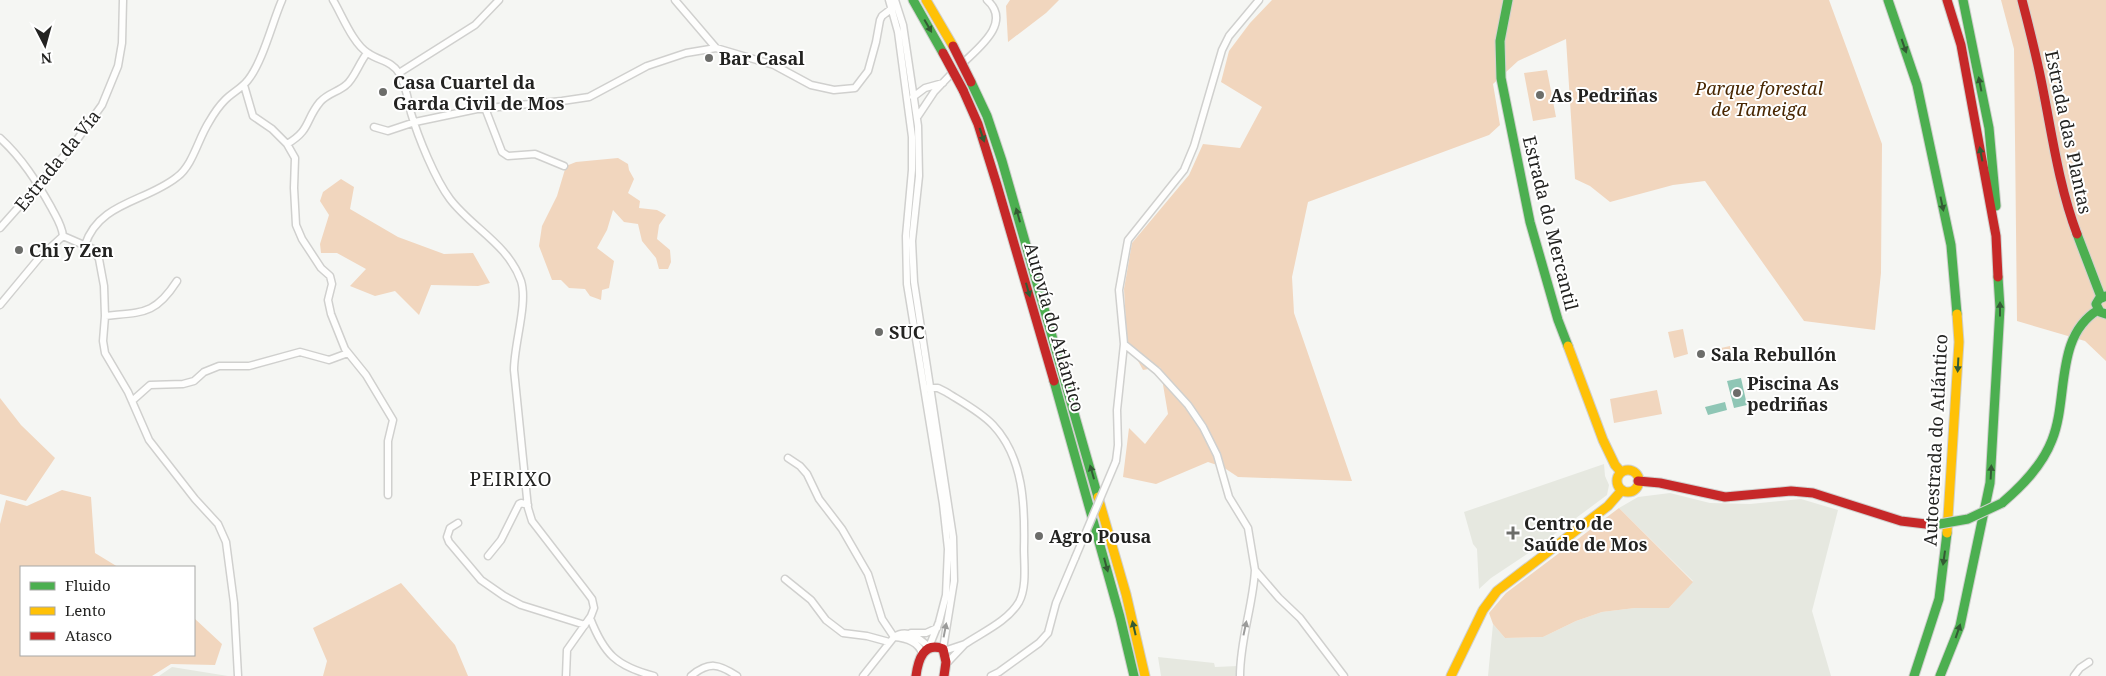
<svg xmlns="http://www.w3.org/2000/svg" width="2106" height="676" viewBox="0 0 2106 676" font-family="'Noto Serif',serif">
  <rect width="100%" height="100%" fill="#f5f6f3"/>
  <path fill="#e6e8e0" d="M1604 464 1605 476 1609 485 1607 495 1533 550 1491 578 1479 589 1477 549 1473 544 1464 512Z
    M1670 493 1710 503 1750 504 1801 499 1838 510 1812 611 1831 676H1488L1493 624 1505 638 1543 637 1576 621 1602 612 1635 608H1669L1693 581 1619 508 1638 497Z
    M1158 657 1214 663 1215 667 1238 666V676H1161Z
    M172 667 228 676H159Z"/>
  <path fill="#f1d6be" d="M1010 0H1059L1046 13 1008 42 1006 6Z
    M1272 0H1829L1882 144 1881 273 1875 330 1804 321 1705 181 1673 185 1610 202 1590 186 1575 179 1566 39 1518 61 1493 84 1500 125 1489 135 1308 202 1292 277 1294 313 1352 481 1238 477 1223 467 1208 462 1156 484 1123 477 1129 428 1145 444 1168 414 1160 367 1143 370 1127 341 1124 289 1132 243 1189 175 1203 144 1240 148 1262 107 1221 82 1229 51 1250 23Z
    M2001 0H2106V361L2085 341 2017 321 2014 49Z
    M1547 70 1556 117 1533 121 1524 73Z
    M618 158 628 164 629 170 634 179 628 193 640 201 639 208 657 210 666 215 659 225 657 239 670 250 671 262 668 269H659L656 258 642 241 638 224 624 222 613 210 607 230 597 248 614 261 609 288 602 290 601 300 590 296 585 289 569 288 561 280H552L539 246 542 226 557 196 566 166 576 162Z
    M341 179 354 187 350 209 398 237 444 254 473 253 490 283 478 286 431 285 419 315 395 291 375 296 350 286 366 269 337 253H321L320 244 329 215 320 201 323 192Z
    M1683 329 1688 354 1674 358 1668 332Z
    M1730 346 1733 360 1724 362 1721 348Z
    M1657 390 1662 414 1614 423 1610 399Z
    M0 398 21 425 55 458 26 501 0 494Z
    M62 490 91 497 95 553 118 567H21V655H194V618L222 644 215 665 171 664 152 676H0V524L6 500 27 506Z
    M1619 508 1693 582 1669 608H1635L1602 612 1576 621 1543 637 1505 638 1493 624 1489 613 1506 593Z
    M401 583 455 645 468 676H323L327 661 313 628Z"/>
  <path fill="#8fc6b5" d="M1741 378 1747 405 1734 408 1727 381Z
    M1725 402 1727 410 1708 415 1705 407Z"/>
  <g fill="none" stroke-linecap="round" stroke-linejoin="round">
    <g stroke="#d0d0ce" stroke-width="9">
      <path id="street" d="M333 0C342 15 353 44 368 53 379 61 392 61 399 73 406 85 408 100 411 113 418 137 435 179 450 199 472 228 508 244 521 281 528 303 514 344 514 370L528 508 532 521 586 591 592 599 594 608 591 616 567 650 566 676
        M675 0 716 48
        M889 0 898 32 912 137V170L906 236 907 284 943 504 948 549 946 595 939 622 929 647C919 638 907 628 894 637 906 638 918 641 922 653
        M895 0 903 25 918 126 919 176 912 241 914 282 953 537 954 581 943 649
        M962 64C977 49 1013 23 987 0
        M399 73 475 25 499 0
        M244 85 253 116 272 129 287 144 295 158 294 188 296 225 302 239 321 268 330 276 332 284 328 300 331 314 345 349 366 375 393 420 388 441V495
        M913 97 925 88 943 83
        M485 108 502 152 508 156 535 154 564 166
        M918 116 934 92 954 71
        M374 127 388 131 415 122 477 109 562 101 589 97 647 66 686 53 716 48 774 65 811 85 834 90 855 88 868 71 876 42 880 20 882 16 895 6
        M0 138C22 158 37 182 51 207 56 217 62 225 63 236L39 258 0 305
        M287 144C311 130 305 120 320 102 328 93 338 92 346 85 354 79 359 63 367 53
        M0 228 71 148 102 105 118 66 122 43 123 0
        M63 236 93 249 99 259 104 286 105 316 103 341 105 353 128 392 149 440 195 499 218 524 226 542 234 603 238 676
        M85 245C99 202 146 202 177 177 193 165 198 139 209 122 213 115 219 106 225 100 232 93 242 88 248 80 263 61 272 23 282 0
        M105 316C143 312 155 315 177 281
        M1124 344 1157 371 1188 405 1203 427 1217 455 1229 497 1248 528 1255 570 1279 598 1300 618 1344 676
        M927 388H938L946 392C962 402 981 412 993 425 1024 458 1025 506 1024 549 1024 564 1027 587 1019 602 1008 621 983 632 965 644
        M132 401 150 385 183 384 194 381 204 372 219 366H249L300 352 329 360 348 353
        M788 458 800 466 807 474 819 499 842 529 868 574 882 619 894 637 863 676
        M1116 461 1118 445 1117 410 1124 344 1119 290 1128 240 1184 170 1194 146 1222 50 1229 36 1259 0
        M458 523 450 528 447 537 449 542 481 580 504 596 521 605 585 625
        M488 556 501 540 519 504 521 503 528 505
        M785 579 811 600 826 620 843 633 867 636 889 642
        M590 618C604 654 616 666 654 676
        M911 633H926L937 628
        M944 651 965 644 947 663
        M691 676C709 661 719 664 737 676
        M991 676 999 672 1039 643 1048 633 1056 603 1075 558
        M1240 676C1240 639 1253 606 1255 570
        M2074 676 2080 668 2089 662"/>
    </g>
    <g stroke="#d0d0ce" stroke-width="11">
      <path id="fast" d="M913 0 943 53
        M1508 0 1500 41 1501 78 1530 222 1558 320 1568 346
        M1888 0 1917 85 1951 245 1957 314
        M1963 0 1989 128 1996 206
        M971 82 987 116 1002 161 1098 497
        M2077 234 2101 297
        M2106 296 2099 299 2096 304 2100 312 2106 314
        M1054 381 1120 617 1134 676
        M2002 503C2022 486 2042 466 2052 440 2069 398 2054 337 2098 310
        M1914 676 1939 599 1947 533
        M1940 676 1960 626 1990 483 2000 308 1998 277"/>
    </g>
    <g stroke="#d0d0ce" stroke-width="11">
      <path id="slow" d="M926 0 953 46
        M1568 346 1603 440 1615 465 1621 472
        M1617 481a11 11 0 1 1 22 0a11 11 0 1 1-22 0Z
        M1098 497 1126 594 1145 676
        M1947 533 1959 342 1957 314
        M1451 676 1483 610 1497 591 1608 506 1622 490"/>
    </g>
    <g stroke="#d0d0ce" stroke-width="11">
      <path id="jam" d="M1947 0 1961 45 1996 236 1998 277
        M2022 0C2028 23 2034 47 2039 70 2051 125 2057 181 2077 234
        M963 90 978 124 997 185 1054 381
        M1638 481 1660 483 1725 497 1791 491 1813 493 1901 521 1934 525
        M916 676C918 660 924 641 943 649L946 662 944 676"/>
    </g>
    <use href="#street" stroke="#fefefd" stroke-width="6"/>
    <use href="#fast" stroke="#4caf50" stroke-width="9"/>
    <use href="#slow" stroke="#ffc107" stroke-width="9"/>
    <use href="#jam" stroke="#c62828" stroke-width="9"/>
    <g stroke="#d0d0ce" stroke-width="9" stroke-linecap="butt">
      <path id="street-bridge" d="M1075 558 1116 461"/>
    </g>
    <g stroke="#d0d0ce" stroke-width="11" stroke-linecap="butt">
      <path id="fast-bridge" d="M1934 525 1968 519 2002 503"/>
    </g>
    <g stroke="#d0d0ce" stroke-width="11" stroke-linecap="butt">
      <path id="jam-bridge" d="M953 46 971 82
        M943 53 963 90"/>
    </g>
    <use href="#street-bridge" stroke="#fefefd" stroke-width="6"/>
    <use href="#fast-bridge" stroke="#4caf50" stroke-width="9"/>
    <use href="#jam-bridge" stroke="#c62828" stroke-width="9"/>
  </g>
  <defs><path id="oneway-solid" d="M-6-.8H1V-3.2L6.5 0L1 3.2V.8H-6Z" transform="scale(1.25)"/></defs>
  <g fill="#335b34">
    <use href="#oneway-solid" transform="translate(928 26) rotate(60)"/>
    <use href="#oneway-solid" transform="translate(1904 46) rotate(71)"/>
    <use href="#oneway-solid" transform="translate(1980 84) rotate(-101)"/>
    <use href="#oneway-solid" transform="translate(982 135) rotate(71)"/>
    <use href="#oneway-solid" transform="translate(1981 154) rotate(-101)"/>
    <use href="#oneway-solid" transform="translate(1942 204) rotate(78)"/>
    <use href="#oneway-solid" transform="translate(1018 215) rotate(-106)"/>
    <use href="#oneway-solid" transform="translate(1028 290) rotate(74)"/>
    <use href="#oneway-solid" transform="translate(2000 309) rotate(-90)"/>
    <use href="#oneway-solid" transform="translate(1958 365) rotate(93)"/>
    <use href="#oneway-solid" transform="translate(1092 472) rotate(-106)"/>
    <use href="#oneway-solid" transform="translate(1991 472) rotate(-87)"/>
    <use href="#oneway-solid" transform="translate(1944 558) rotate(98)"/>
    <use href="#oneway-solid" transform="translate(1106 565) rotate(75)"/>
    <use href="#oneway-solid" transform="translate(1134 628) rotate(-103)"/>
    <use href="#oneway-solid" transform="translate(1958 631) rotate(-71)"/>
  </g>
  <g fill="#9b9b9a">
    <use href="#oneway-solid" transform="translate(1245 628) rotate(-78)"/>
    <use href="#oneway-solid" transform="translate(945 630) rotate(-79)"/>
  </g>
  <g fill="#6c6d6a" stroke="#fff" stroke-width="2">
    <circle cx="709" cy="58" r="5"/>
    <circle cx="383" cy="92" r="5"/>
    <circle cx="1540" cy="95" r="5"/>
    <circle cx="19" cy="250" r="5"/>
    <circle cx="879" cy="332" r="5"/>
    <circle cx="1701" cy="354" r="5"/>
    <circle cx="1737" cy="393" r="5"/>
    <path d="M1510.5 525.5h5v5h5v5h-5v5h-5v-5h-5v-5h5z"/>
    <circle cx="1039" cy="536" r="5"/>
  </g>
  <g text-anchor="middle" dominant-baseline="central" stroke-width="4" stroke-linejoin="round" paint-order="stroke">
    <g font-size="18" font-weight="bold" fill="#232321" stroke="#fff" text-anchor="start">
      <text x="719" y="58">Bar Casal</text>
      <text x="393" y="82">Casa Cuartel da<tspan x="393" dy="21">Garda Civil de Mos</tspan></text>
      <text x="1550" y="95">As Pedriñas</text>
      <text x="29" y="250">Chi y Zen</text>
      <text x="889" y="332">SUC</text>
      <text x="1711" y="354">Sala Rebullón</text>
      <text x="1747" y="383">Piscina As<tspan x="1747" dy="21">pedriñas</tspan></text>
      <text x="1524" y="523">Centro de<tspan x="1524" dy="21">Saúde de Mos</tspan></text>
      <text x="1049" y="536">Agro Pousa</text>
    </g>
    <g font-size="18" font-style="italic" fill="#482601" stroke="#fff">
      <text x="1759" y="88">Parque forestal<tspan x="1759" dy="21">de Tameiga</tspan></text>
    </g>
    <g font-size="18" fill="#232321" stroke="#fff">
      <text transform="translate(2069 132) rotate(78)">Estrada das Plantas</text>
      <text transform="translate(57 160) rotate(-51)">Estrada da Vía</text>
      <text transform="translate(1551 223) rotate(76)">Estrada do Mercantil</text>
      <text transform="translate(1055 327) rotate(74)">Autovía do Atlántico</text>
      <text transform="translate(1935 440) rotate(-87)">Autoestrada do Atlántico</text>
    </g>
    <g font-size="19" letter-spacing="1" fill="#232321" stroke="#fff">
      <text x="511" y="479">PEIRIXO</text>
    </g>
  </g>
  <rect x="20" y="566" width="175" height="90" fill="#ffffff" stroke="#a7a7a6"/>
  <rect x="30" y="582" width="25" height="8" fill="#4caf50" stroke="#a7a7a6"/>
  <text x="65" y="591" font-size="15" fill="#232321">Fluido</text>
  <rect x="30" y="607" width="25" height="8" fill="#ffc107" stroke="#a7a7a6"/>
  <text x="65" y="616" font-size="15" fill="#232321">Lento</text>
  <rect x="30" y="632" width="25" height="8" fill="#c62828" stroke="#a7a7a6"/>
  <text x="65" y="641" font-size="15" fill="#232321">Atasco</text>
  <g transform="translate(45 45) rotate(174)" stroke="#ffffff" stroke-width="4" paint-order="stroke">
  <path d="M0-4L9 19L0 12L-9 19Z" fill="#232321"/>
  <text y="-8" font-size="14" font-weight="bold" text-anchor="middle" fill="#232321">N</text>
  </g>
</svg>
